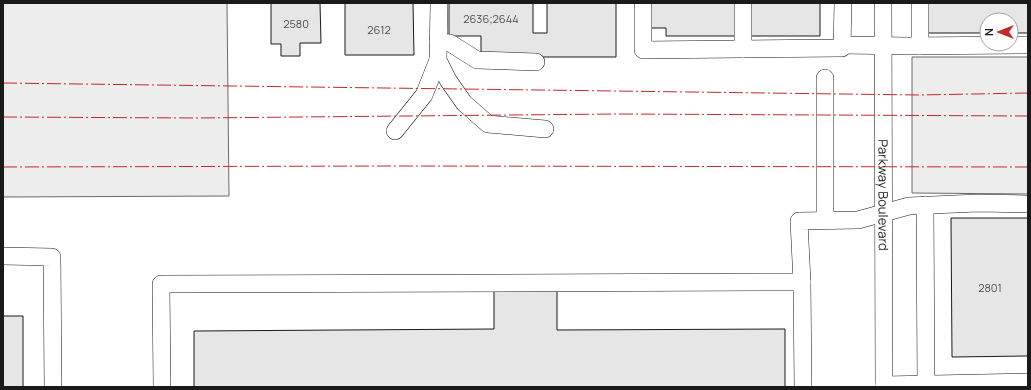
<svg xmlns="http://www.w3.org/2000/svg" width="1031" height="390" viewBox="0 0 1031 390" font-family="Manrope,sans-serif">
  <rect width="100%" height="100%" fill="#fff"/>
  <path fill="#ededed" stroke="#6a6a6a" d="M3 3H227L229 196 3 197Z
    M912 57H1028V194L912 193Z"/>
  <path fill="#e6e6e6" stroke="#1a1a1a" d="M271 3H320L321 43H300V56H281V44H271Z
    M345 3H413L414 55H345Z
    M449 3H533V33H547V3H616V57H533L481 55V36H449Z
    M650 3H736V36H666V28H650Z
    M749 3H820V36H749Z
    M928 3H1028V33H1011V20H987V33H928Z
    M951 218H1028V356L952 357Z
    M557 290V330L785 329V387H194V331L494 329V291Z
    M3 316H23V387H3Z"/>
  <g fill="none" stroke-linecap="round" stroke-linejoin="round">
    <g stroke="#1a1a1a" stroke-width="18">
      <g id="minor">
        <path d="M439 3 438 60 448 80 464 103 488 124 545 129"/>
        <path d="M643 3V50L842 48 843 3"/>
        <path id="s1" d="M883 3 884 387"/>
        <path d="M920 3V46"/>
        <path d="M438 42 450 43 477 60 536 62"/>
        <path d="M842 45 909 46 1028 45"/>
        <path d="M743 49V3"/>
        <path d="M395 131 424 95 438 60"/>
        <path d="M925 205 926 387"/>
        <path d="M825 220V78"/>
        <path d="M3 256 52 257 53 387"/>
        <path d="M802 282 803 387"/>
        <path d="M884 385 1028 382"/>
        <path d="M162 387 161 284 802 282 799 221 858 220 909 206 978 203 1028 204"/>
      </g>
    </g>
    <use href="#minor" stroke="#fff" stroke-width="17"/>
    <path stroke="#c62828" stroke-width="1" stroke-dasharray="14 3 2 3" stroke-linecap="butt" d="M3 83 919 95 1028 93
      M3 117 195 118 618 114 1028 116
      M3 167 399 166 1028 167"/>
  </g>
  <g text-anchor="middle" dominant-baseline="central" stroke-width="3" stroke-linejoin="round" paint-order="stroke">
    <g font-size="11" fill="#4d4d4d">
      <text x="491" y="18">2636;2644</text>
      <text x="296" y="23">2580</text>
      <text x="379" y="29">2612</text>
      <text x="990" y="287">2801</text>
    </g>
    <g font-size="13" fill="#1a1a1a" stroke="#fff">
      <text stroke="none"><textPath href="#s1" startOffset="192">Parkway Boulevard</textPath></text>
    </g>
  </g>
  <rect width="1031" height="390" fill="none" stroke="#1a1a1a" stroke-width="8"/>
  <g transform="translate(999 32) rotate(270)"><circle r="19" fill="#ffffff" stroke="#a3a3a3"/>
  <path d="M0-3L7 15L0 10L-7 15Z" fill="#c62828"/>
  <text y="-6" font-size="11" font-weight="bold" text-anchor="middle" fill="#1a1a1a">N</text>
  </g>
</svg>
